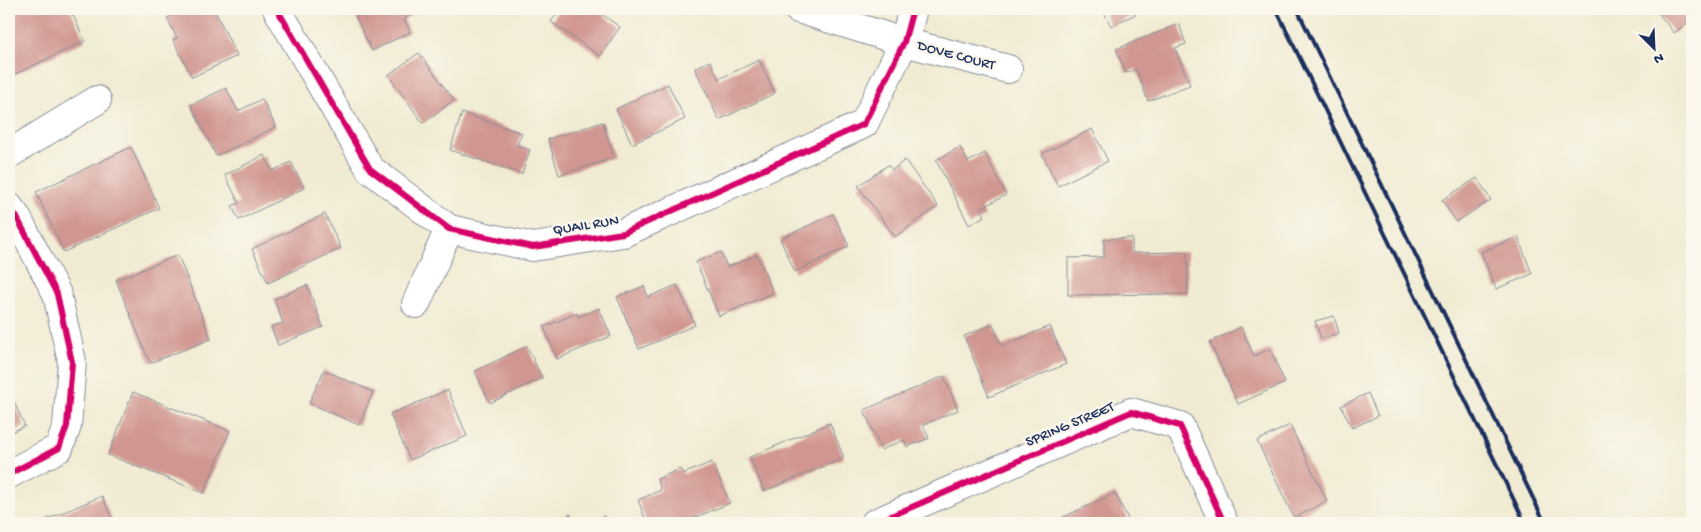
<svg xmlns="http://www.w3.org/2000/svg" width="1701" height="532" viewBox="0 0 1701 532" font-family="'Gochi Hand',sans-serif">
  <rect width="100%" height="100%" fill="#fbf7ec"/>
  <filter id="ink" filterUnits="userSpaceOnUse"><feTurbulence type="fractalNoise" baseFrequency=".02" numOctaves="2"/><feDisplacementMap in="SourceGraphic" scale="10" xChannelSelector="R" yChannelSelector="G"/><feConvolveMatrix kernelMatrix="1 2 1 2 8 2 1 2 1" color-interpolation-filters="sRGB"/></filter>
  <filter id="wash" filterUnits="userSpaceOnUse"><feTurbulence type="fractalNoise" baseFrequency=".0096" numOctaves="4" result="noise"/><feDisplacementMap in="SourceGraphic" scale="20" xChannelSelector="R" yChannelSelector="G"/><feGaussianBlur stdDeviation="1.12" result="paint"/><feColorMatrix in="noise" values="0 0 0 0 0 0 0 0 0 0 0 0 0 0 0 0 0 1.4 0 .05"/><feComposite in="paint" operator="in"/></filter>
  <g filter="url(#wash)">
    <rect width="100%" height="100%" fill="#f0ebd2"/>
    <g id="blocks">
      <path fill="#d09691" d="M9 9H70L85 41 9 77Z
        M186 9H214L237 56 192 77 173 40 177 38 167 18Z
        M352 9H416L418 12 404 19 410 32 372 51Z
        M560 9H594L620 27 600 56 551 22Z
        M1102 9H1146L1111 26Z
        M1655 9H1692V20L1674 33Z
        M1179 24 1186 44 1175 48 1190 85 1148 101 1136 69 1126 73 1116 49Z
        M419 53 454 100 423 123 388 75Z
        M759 60 775 93 719 120 695 68 710 61 719 79Z
        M668 84 685 119 632 144 616 109Z
        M226 88 238 111 262 99 276 127 216 156 191 105Z
        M462 113 522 133 517 145 530 150 522 174 450 150Z
        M603 122 614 158 559 175 548 139Z
        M1092 129 1108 161 1058 186 1042 154Z
        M131 147 159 208 64 252 36 192Z
        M960 147 968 162 985 153 1006 195 981 208 985 216 969 225 936 160Z
        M264 155 272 171 291 162 304 188 239 220 232 206 239 203 225 175Z
        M905 160 938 206 895 237 858 186 888 165 892 170Z
        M1477 178 1491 200 1456 222 1442 200Z
        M325 214 341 248 268 283 252 249Z
        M833 214 849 246 795 272 780 239Z
        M1518 237 1532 274 1496 289 1481 252Z
        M1132 238V253L1187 252 1188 294 1068 295V258L1104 257V239Z
        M721 252 727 267 757 255 773 293 719 316 696 262Z
        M178 255 211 339 150 363 116 280Z
        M307 285 323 327 278 345 271 327 283 323 274 299Z
        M677 285 695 325 639 349 617 297 644 286 648 297Z
        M599 308 611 336 557 359 544 327 577 313 578 317Z
        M1334 316 1339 333 1321 339 1315 321Z
        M993 324 1002 346 1050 326 1066 364 989 397 964 336Z
        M1241 327 1254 356 1270 349 1285 383 1238 404 1210 342Z
        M527 346 542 378 490 403 475 371Z
        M324 370 373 392 359 425 309 403Z
        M944 376 958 410 923 425 929 438 907 447 904 440 881 450 864 410Z
        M448 390 467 436 410 460 390 414Z
        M9 391 25 426 9 433Z
        M133 392 230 431 204 493 108 455Z
        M1368 393 1378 416 1352 428 1341 406Z
        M830 423 844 458 764 491 750 457Z
        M1290 425 1327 501 1294 518 1257 441Z
        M712 462 730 503 682 523H647L638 500 661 490 657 479 680 469 683 474Z
        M1115 493 1130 523H1051Z
        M102 496 114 523H38Z
        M570 514 574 523H551Z
        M604 516 608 523H588Z"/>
    </g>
  </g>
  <g filter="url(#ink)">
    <use href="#blocks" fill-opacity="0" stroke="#868d98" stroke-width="1"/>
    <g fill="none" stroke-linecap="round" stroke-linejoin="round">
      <g stroke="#868d98" stroke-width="30">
        <path id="minor" d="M277 9 370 169 449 229 533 247 623 233 864 124 904 42 913 9
          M798 9 904 42 1008 69
          M9 154 97 100
          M9 207 16 216 57 294 72 362 67 426 59 448 9 474
          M416 304 449 229
          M875 523 1131 412 1180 426 1224 523"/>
      </g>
      <use href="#minor" stroke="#fff" stroke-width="28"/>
      <path stroke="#1b2f5e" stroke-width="4" d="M1276 9 1525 523
        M1297 9 1545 523"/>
      <g stroke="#fbf7ec" stroke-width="9">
        <path id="cycleway" d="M277 9 370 169 449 229 533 247 623 233 864 124 904 42 913 9
          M9 207 16 216 57 294 72 362 67 426 59 448 9 474
          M875 523 1131 412 1180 426 1224 523"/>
      </g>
      <use href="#cycleway" stroke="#d6006c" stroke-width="6"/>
    </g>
  </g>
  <g text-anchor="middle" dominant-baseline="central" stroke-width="5" stroke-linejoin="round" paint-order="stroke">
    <g font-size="15" fill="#1b2f5e" stroke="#fbf7ec">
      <text transform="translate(956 56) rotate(15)">DOVE COURT</text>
      <text transform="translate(586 226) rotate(-9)">QUAIL RUN</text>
      <text transform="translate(1070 425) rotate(-23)">SPRING STREET</text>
    </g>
  </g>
  <rect width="1701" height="532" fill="none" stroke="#fbf7ec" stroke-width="30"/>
  <g transform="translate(1654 48) rotate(156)" stroke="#fbf7ec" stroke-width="4" paint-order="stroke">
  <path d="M0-4L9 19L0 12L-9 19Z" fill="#1b2f5e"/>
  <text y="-8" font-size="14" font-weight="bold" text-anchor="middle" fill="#1b2f5e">N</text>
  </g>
</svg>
